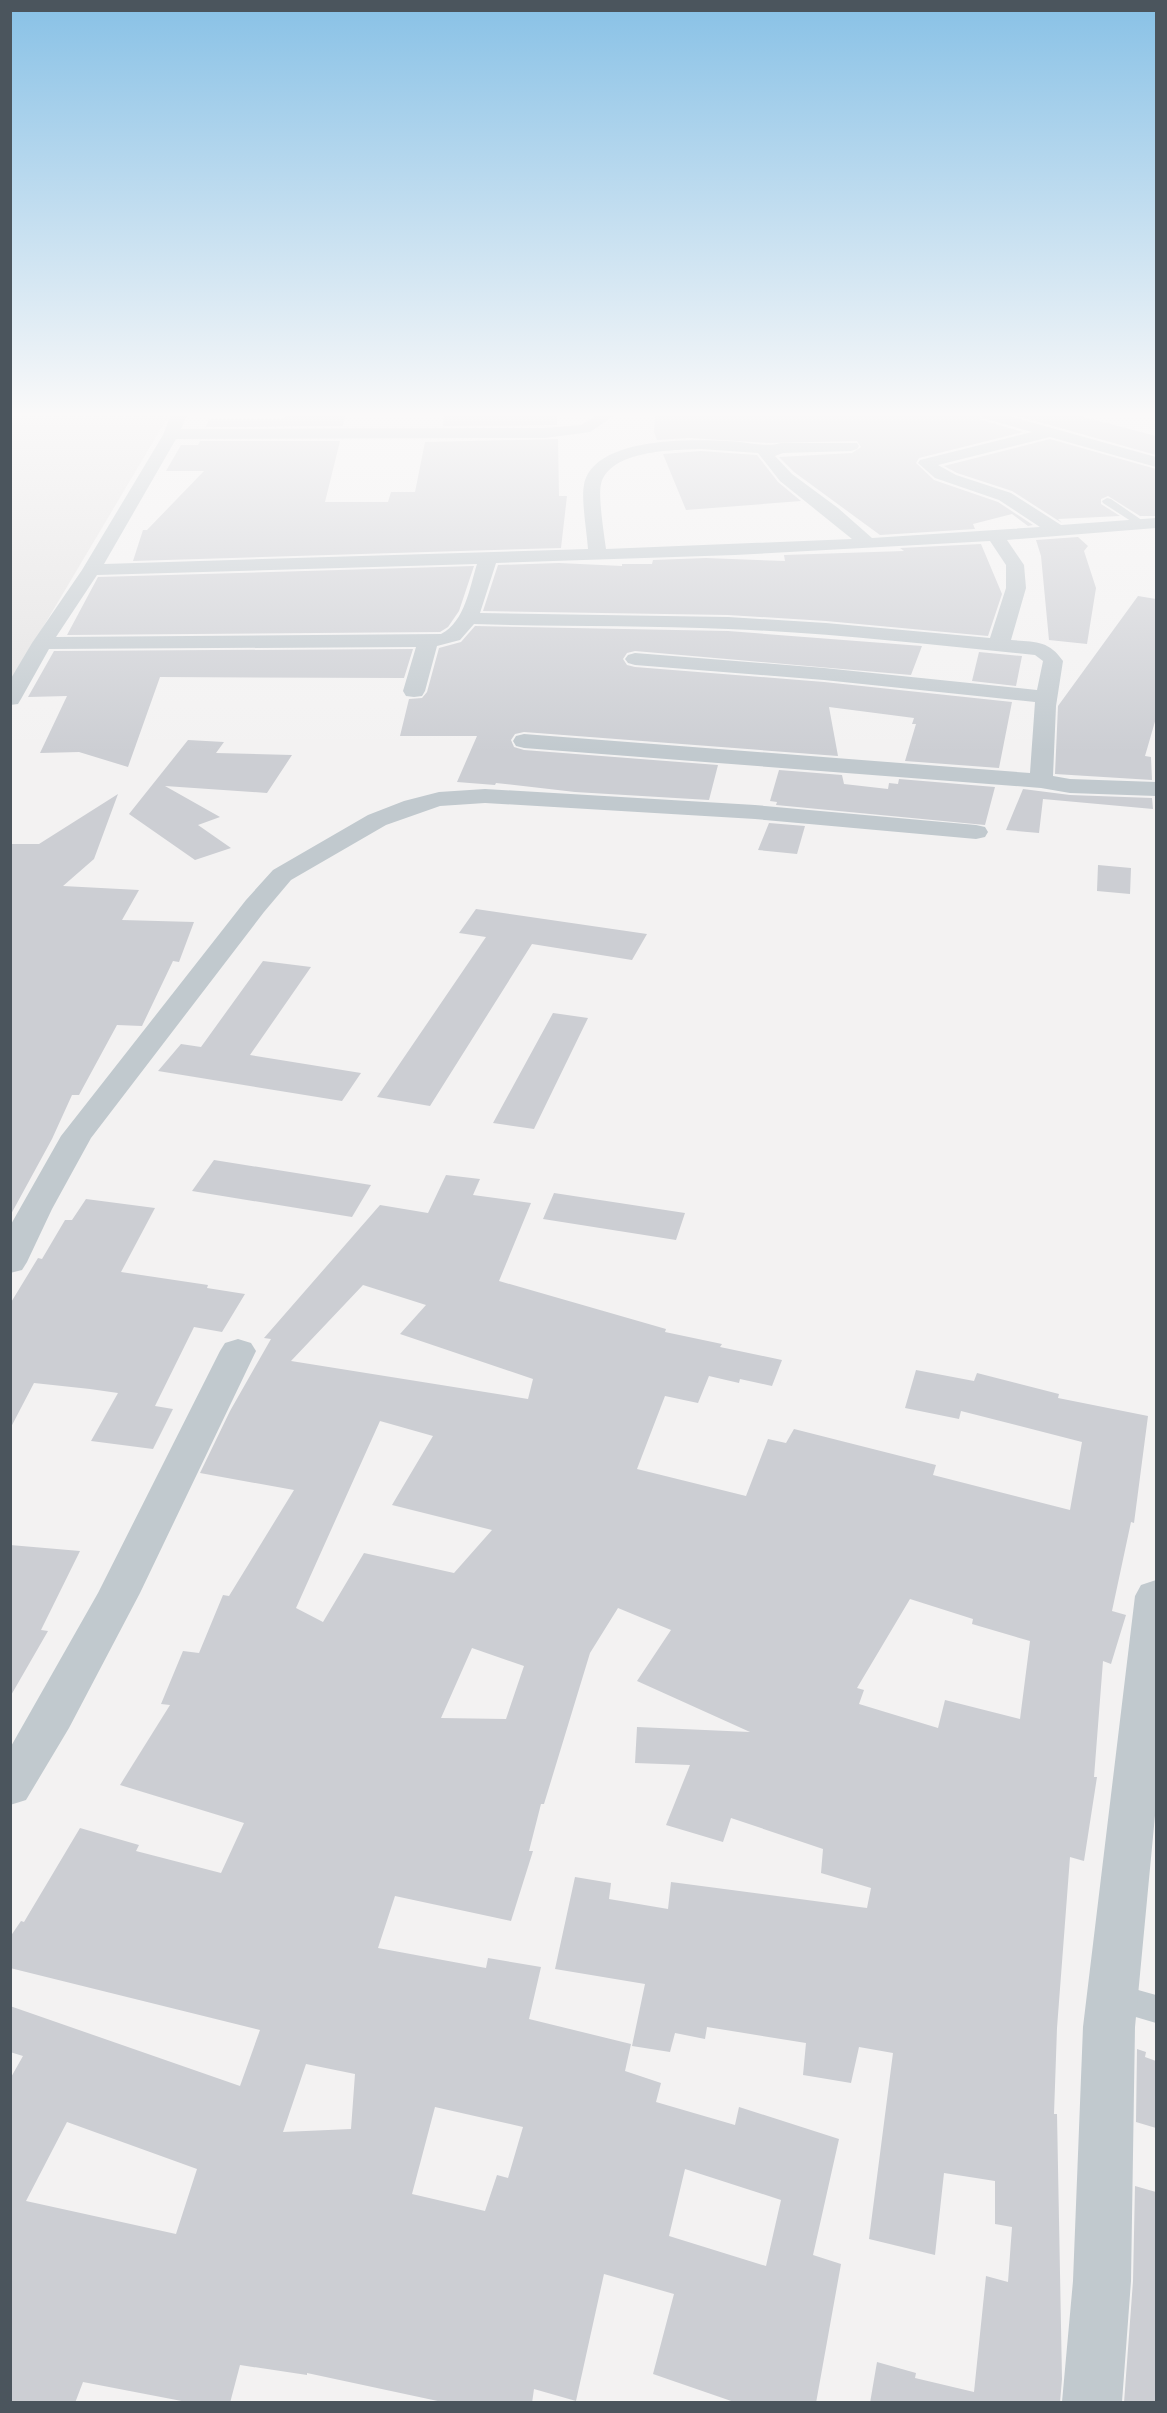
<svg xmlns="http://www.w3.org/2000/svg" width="1167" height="2413" viewBox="0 0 1167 2413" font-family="Karla,sans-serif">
  <rect width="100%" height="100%" fill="#f3f2f2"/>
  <path fill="#e4e3e3" d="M11 415H169L11 681Z"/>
  <path fill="#ccced3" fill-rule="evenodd" d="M286 415H345L343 426 206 427 209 419H284Z
    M444 415H557V425L443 426Z
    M655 415H978L982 420 1023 432 919 458 916 463 934 480 998 502 1033 525 1028 526 1012 514 973 524 975 529 880 535 794 472 779 457 852 453 861 447 857 441 768 443 690 438 657 440 654 432Z
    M1014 415H1076L1156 436V455Z
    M558 439 559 496H567L561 548 133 561 143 530H147L204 471H166L181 445H198L200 441H340L325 502H388L391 492H415L425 442Z
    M1050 439 1156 469V516H1140L1108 496 1101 499V504L1120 516 1058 519 1062 523 1012 491 957 473 944 466Z
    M701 451 757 455 778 482 801 501 686 510 663 454Z
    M1078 537 1088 546 1084 551 1096 588 1087 644 1049 640 1041 556 1036 540Z
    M981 544 1002 594 988 636 826 621 728 615 483 611 498 565 559 563 622 566V564H652L653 560 706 558 785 561 784 555 904 551 900 548Z
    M474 566 459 611 448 627 440 632 67 635 98 577Z
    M1138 596 1156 599V718L1145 756 1151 757 1152 780 1055 774 1058 706Z
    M475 626 728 631 922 646 911 675 635 651 627 653 623 659 627 665 635 667 824 682 1012 702 999 768 905 761 916 724H912L914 718 829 707 838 756 524 732 515 734 511 740 514 747 524 750 718 765 709 800 575 792 496 783 495 785 457 782 477 736H400L409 699 422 698 427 692 439 648 461 642Z
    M413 649 404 678 160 677 128 767 79 752 40 753 67 696 28 697 54 651Z
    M979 652 1022 656 1016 686 972 681Z
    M188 740 224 742 216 753 292 755 267 793 165 786 220 817 198 825 231 848 195 860 129 814Z
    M779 770 842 775 844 784 888 789 889 783 898 784 899 779 995 787 985 825 776 805 777 802 770 801Z
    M1023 789 1070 795 1152 798 1153 809 1043 799 1039 833 1006 830Z
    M118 794 94 859 63 886 139 890 122 920 194 922 179 962 173 961 142 1026 117 1025 79 1095H72L52 1139 10 1216V844H39Z
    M769 823 805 826 797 854 758 850Z
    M1098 865 1131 868 1130 894 1097 891Z
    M476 909 647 934 632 960 532 944 430 1106 377 1097 486 937 459 933Z
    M263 961 311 967 250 1055 361 1073 342 1101 158 1071 181 1044 201 1047Z
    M553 1013 588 1018 534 1129 493 1123Z
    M214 1160 371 1185 352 1217 192 1191Z
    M446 1175 480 1179 473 1195 531 1203 499 1281 666 1329 665 1332 722 1344 720 1347 782 1360 772 1386 740 1379 739 1383 709 1376 698 1403 665 1396 637 1469 746 1496 768 1439 786 1443 794 1429 936 1465 933 1475 1070 1510 1082 1442 961 1411 959 1419 905 1408 916 1370 974 1381 977 1373 1059 1394 1058 1398 1148 1416 1134 1523 1131 1522 1112 1611 1126 1615 1111 1664 1103 1661 1094 1777H1097L1084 1861 1070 1857 1057 2028 1054 2114H1057L1062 2379 1060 2403H870L877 2362 916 2373 915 2378 974 2392 986 2276 1008 2282 1012 2227 995 2224V2181L944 2173 935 2255 869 2239 893 2053 859 2047 851 2083 803 2075 806 2043 707 2027 705 2039 675 2033 670 2052 632 2046 645 1984 555 1969 575 1877 611 1883 609 1899 668 1909 671 1882 867 1908 871 1888 821 1873 823 1849 731 1818 723 1842 666 1825 690 1765 635 1763 637 1727 750 1732 637 1681 671 1630 618 1608 590 1653 544 1804H541L529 1851H533L511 1921 395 1896 378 1948 486 1968 488 1958 541 1967 529 2019 631 2044 625 2071 661 2083 656 2102 735 2125 739 2107 839 2139 813 2255 841 2264 816 2403H737L653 2374 674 2294 604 2274 576 2401 534 2389 532 2403H447L307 2373V2375L240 2365 230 2403H192L83 2382 75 2403H10V2079L23 2056 10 2052V2006L240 2086 260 2030 10 1968V1937L21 1921 24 1922 80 1828 139 1845 136 1851 221 1873 244 1823 120 1785 170 1705 161 1704 183 1651 199 1653 223 1595 229 1596 294 1490 200 1473 230 1411 271 1339 264 1338 380 1205 428 1213ZM363 1285 426 1305 400 1334 533 1379 528 1399 291 1361ZM380 1421 433 1436 392 1505 492 1530 454 1573 364 1553 323 1622 296 1608ZM910 1599 973 1619 972 1624 1030 1641 1020 1719 945 1700 938 1728 859 1704 864 1690 857 1688ZM472 1648 524 1666 506 1719 441 1718ZM306 2064 355 2074 351 2129 283 2132ZM435 2107 523 2127 508 2178 497 2175 485 2211 412 2194ZM67 2122 197 2169 176 2234 26 2201ZM685 2169 781 2200 766 2266 669 2236Z
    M554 1193 685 1213 676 1240 543 1219Z
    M86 1199 155 1208 121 1272 208 1285 207 1288 245 1294 222 1332 194 1327 155 1406 173 1409 153 1449 91 1441 118 1393 90 1389 34 1383 10 1429V1304L38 1258 42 1259 65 1220H72Z
    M10 1545 80 1551 41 1630 48 1631 10 1697Z
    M1137 2049 1146 2052 1145 2057 1156 2061V2128L1136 2122Z
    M1135 2186 1156 2192V2403H1124L1133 2281Z"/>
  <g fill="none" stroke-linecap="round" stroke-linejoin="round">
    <path fill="#c1c9ce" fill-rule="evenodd" d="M1107 498 1111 499 1146 523 1137 525 1103 503 1102 501Z
      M1113 1983 1156 1995V2023L1102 2007 1098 1997 1102 1987Z"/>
    <path fill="#c1c9ce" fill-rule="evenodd" d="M171 415H187L181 429 545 428 581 425 597 415H615L590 432 545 438 176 439 104 564 588 549C587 533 581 499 584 485 593 437 690 439 727 441 745 441 764 448 781 443H857L859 446 857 449 851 451 783 453 775 456 792 474 838 508 872 538 1040 527 999 500 935 478 918 463 920 460 1032 432 983 418 980 415H1005L1156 457V467L1050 437 938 465 956 475 1011 493 1061 525 1156 518V528L1007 540 1024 565 1026 588 1011 640C1035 642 1049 640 1063 661L1056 706 1053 776 1070 779 1156 782V796L1070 793 1041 788 524 748 516 746 513 741 516 736 524 734 1030 773 1035 702 824 680 635 665 628 663 625 659 628 655 635 653 824 668 1037 690 1043 661 1035 655C933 645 830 633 728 629 643 625 558 627 474 624L460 640 437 646 425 691 422 696 414 697 406 696 403 691 416 647 49 649 21 699 18 704 10 705V680L32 643 82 570 163 435ZM701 449 758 453 780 481 852 539 606 549C604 534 598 496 601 484 610 450 673 450 701 449ZM990 541 1006 565V588L990 638 826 623 728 617 480 613 496 563 735 555ZM477 564C470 586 465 622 441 634L56 637 97 575Z
      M485 789 755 805 976 825 985 827 988 832 985 837 976 839 755 819 485 803 440 806 386 825 291 880 264 912 91 1138 52 1209 27 1262 22 1270 10 1273V1226L61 1136 246 900 273 870 368 815 404 801 439 792Z
      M238 1339 251 1343 256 1351 140 1593 69 1728 26 1800 10 1805V1748L98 1593 220 1351 225 1343Z
      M1156 1580V1805L1135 2027 1131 2281 1122 2402H1062L1073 2281 1083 2027 1135 1596 1141 1585Z"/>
  </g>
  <linearGradient id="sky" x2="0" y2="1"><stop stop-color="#88c1e6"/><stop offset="0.55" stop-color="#faf9f9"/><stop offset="1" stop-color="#faf9f9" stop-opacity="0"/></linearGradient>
  <rect width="1167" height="753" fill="url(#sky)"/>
  <rect width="1167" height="2413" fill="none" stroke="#4b555d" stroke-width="24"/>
</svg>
